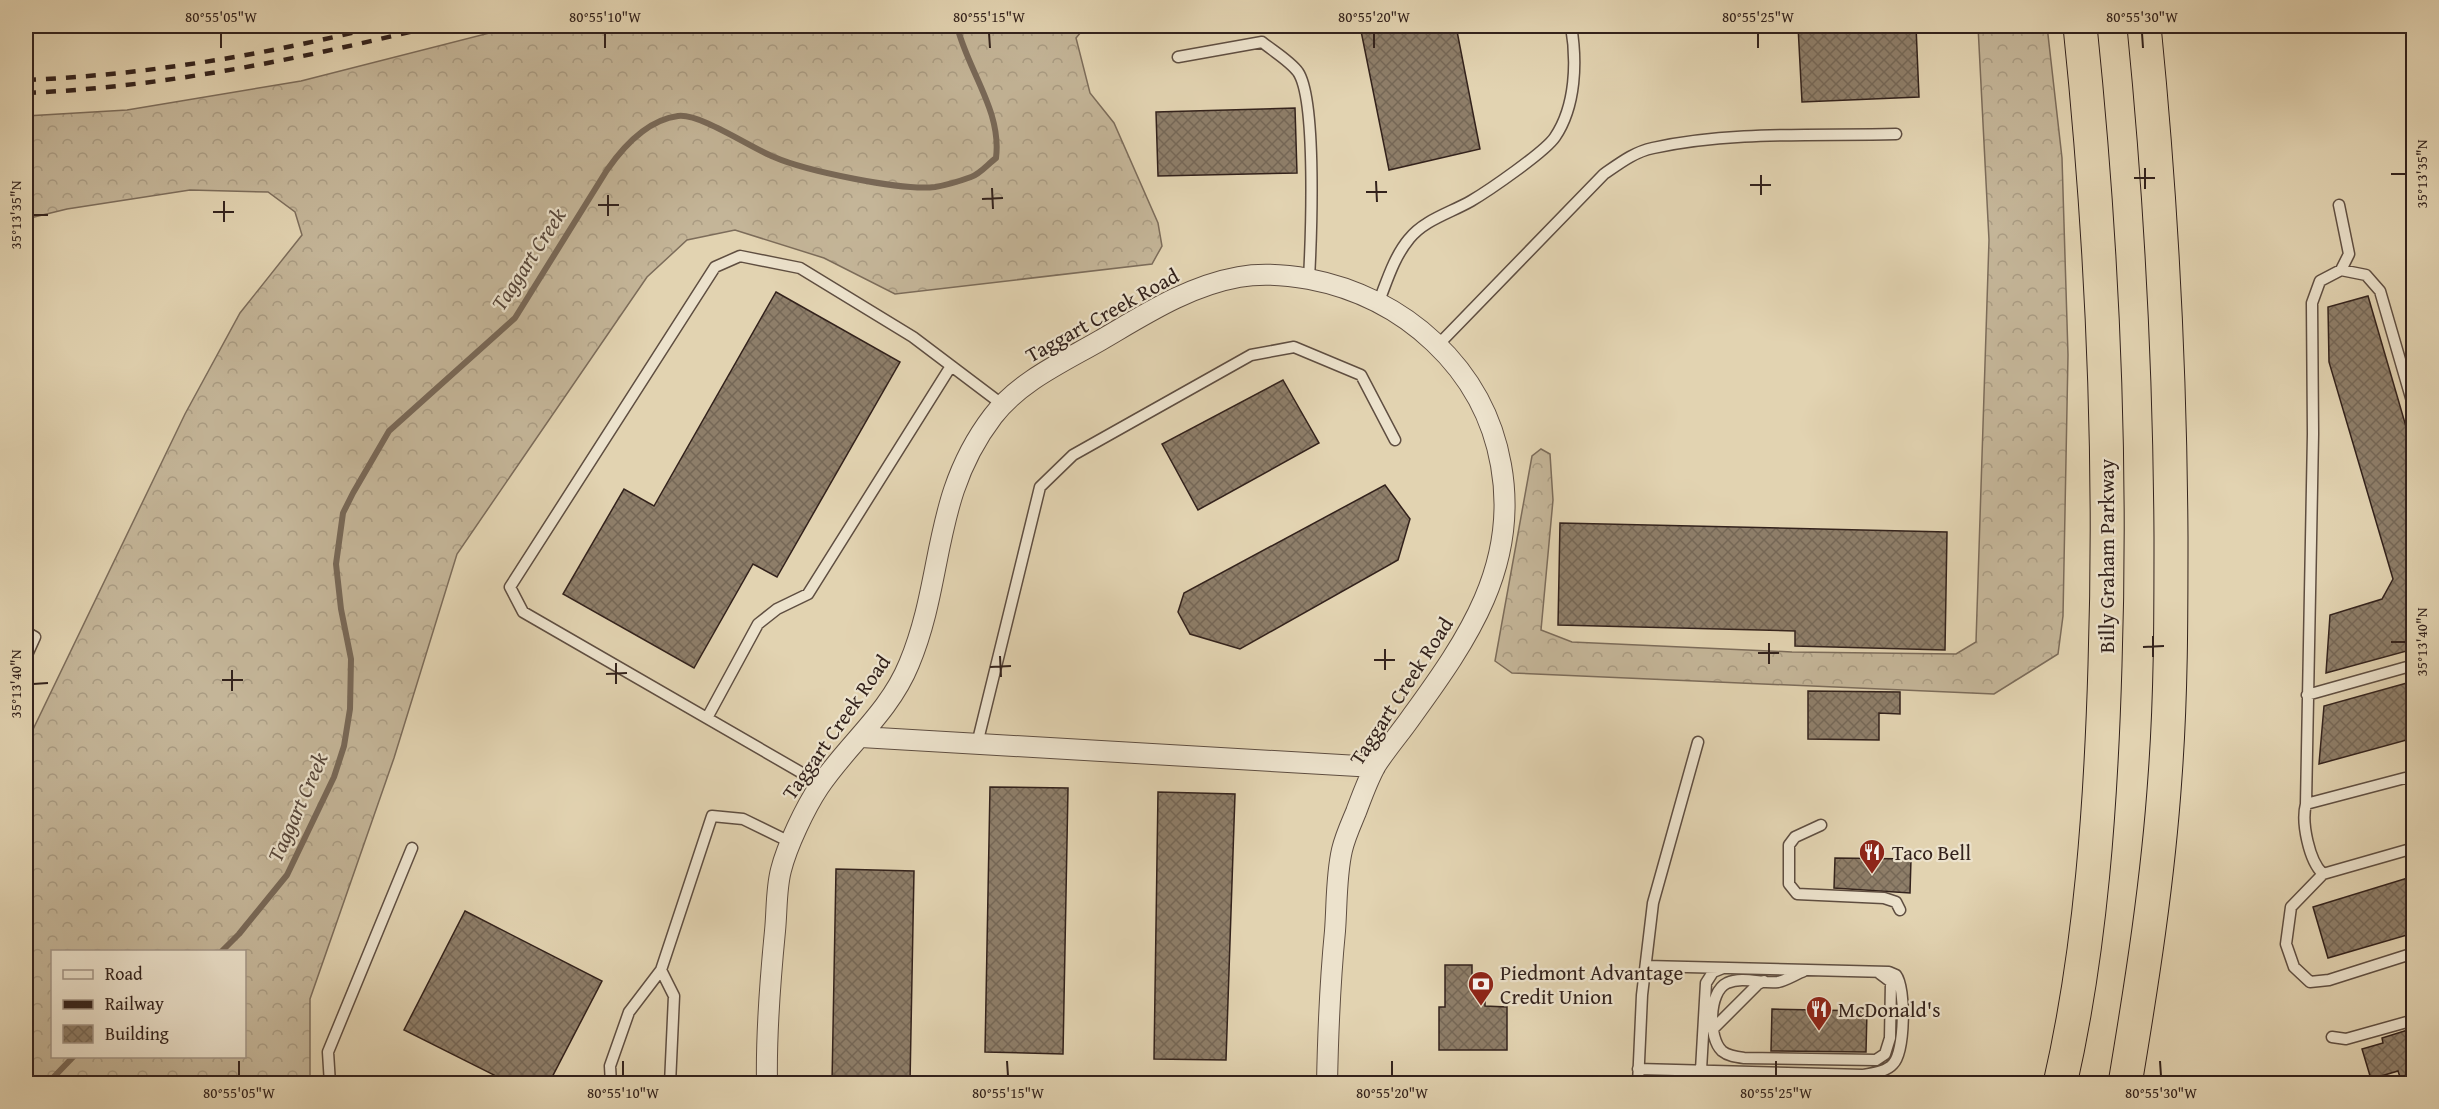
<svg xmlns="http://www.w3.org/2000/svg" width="2439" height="1109" viewBox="0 0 2439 1109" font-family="'Gentium Book Plus',serif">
  <defs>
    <pattern id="forest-crowns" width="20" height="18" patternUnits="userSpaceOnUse" patternTransform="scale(1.5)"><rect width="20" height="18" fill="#c4b598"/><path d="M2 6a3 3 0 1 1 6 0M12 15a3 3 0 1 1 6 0" fill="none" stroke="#a99b82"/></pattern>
    <pattern id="building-cross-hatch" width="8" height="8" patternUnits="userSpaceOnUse" patternTransform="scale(1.5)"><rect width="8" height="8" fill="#8e7e69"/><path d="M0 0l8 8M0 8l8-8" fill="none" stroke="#756756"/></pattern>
  </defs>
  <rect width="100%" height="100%" fill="#e2d3b1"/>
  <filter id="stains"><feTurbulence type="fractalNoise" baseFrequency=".00333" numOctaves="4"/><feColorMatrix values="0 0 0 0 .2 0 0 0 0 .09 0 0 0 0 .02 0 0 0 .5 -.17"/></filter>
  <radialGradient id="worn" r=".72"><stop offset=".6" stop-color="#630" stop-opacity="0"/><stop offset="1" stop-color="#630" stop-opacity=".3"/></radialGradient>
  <path fill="url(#forest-crowns)" stroke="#7c6c5a" stroke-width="1.5" fill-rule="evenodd" d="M517 26H1086L1076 38 1090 93 1114 123 1158 223 1162 246 1152 264 895 294 824 258 735 230 687 240 647 277 457 554 394 758 310 999V1083H26V744L185 414 240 313 302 235 295 212 268 192 190 190 67 209 26 219V116L127 110 301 81ZM52 952H244V1056H52Z
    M1978 26H2047L2062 158 2068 355 2063 616 2058 654 1994 694 1512 673 1495 661 1532 456 1541 449 1550 454 1553 500 1541 630 1572 642 1792 652 1956 654 1976 642 1989 240Z"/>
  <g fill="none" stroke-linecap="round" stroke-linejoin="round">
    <path stroke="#786857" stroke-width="6" d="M221 952 239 934 287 875 334 777 344 746 350 709 351 659 341 609 336 564 343 513 353 493 389 431 515 318 607 170C623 147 647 120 678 116 700 113 751 148 774 157 806 171 902 191 935 187 947 185 960 181 971 177 980 174 988 164 996 158 1002 111 968 71 957 26
      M47 1084 74 1056"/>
  </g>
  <path fill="url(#building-cross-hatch)" stroke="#33221c" stroke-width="1.5" d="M1360 26H1456L1480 149 1389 170Z
    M1798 26H1916L1919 97 1802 102Z
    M1295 108 1297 173 1158 176 1156 112Z
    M776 292 900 362 777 577 753 564 694 668 563 594 624 489 654 506Z
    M2368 296 2414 454V649L2326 673 2330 615 2382 599 2393 579 2329 362 2328 307Z
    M1283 380 1319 443 1198 510 1162 444Z
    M1385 485 1410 519 1398 560 1240 649 1190 634 1178 612 1184 593Z
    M1560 523 1947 532 1945 650 1795 646V631L1558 625Z
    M2414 681V738L2319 764 2324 706Z
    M1808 691 1900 692V714L1879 713V740L1808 739Z
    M990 787 1068 788 1063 1054 985 1052Z
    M1158 792 1235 794 1226 1060 1154 1059Z
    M1835 858 1911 859 1910 893 1834 888Z
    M836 869 914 871 910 1083H832Z
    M2414 876V933L2328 958 2313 907Z
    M465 911 602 981 549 1083H510L404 1030Z
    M1445 965H1472V986H1485V1006L1507 1007V1050H1439V1007H1445Z
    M1772 1009 1867 1011 1866 1052 1771 1051Z
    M2414 1028V1073L2400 1077 2398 1071 2371 1079 2362 1049 2383 1043 2382 1038Z"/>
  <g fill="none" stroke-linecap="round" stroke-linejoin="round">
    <g stroke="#5f4e41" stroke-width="13">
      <path id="lane" d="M1178 57 1262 42C1273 51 1290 61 1298 72 1317 100 1311 241 1309 279
        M2339 205 2349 254 2341 270
        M1379 301C1387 281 1394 257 1409 239 1424 220 1450 213 1471 201 1488 191 1545 152 1555 137 1576 106 1577 61 1571 26
        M1438 345 1604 174C1620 163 1634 152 1653 148 1731 131 1816 136 1896 134
        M26 632 35 637 26 657
        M2307 695 2414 665
        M707 718 758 624 777 609 808 594 951 366
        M977 744 1040 487 1073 455 1251 355 1294 347 1361 375 1395 440
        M2414 781 2405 778 2306 804C2301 822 2309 861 2323 874L2414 848
        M821 784 523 612 510 587 715 267 740 256 800 268 913 337 1003 405
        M2306 804 2313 434 2312 303 2320 281 2341 270 2366 275 2380 291 2414 408
        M1821 825 1795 837 1789 845V884L1797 894 1884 898 1896 902 1900 910
        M2323 874 2291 907 2286 944 2294 967 2310 982 2329 980 2414 953
        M661 970 674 996 670 1084
        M1804 971C1796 974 1787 980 1778 982 1762 984 1743 976 1727 983 1708 992 1708 1038 1722 1051 1728 1056 1736 1057 1744 1058L1876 1060 1885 1054 1890 1038 1891 982 1879 973
        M1713 1029 1758 984 1764 981
        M2332 1037 2346 1039 2414 1020
        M1638 1069 1863 1075C1873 1073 1886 1072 1893 1064 1905 1052 1906 988 1896 975L1889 972 1646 966
        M1701 1070 1706 983 1713 972 1723 968
        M330 1084 328 1052 412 848
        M611 1084 610 1066 629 1012 661 970 712 816 743 819 792 843
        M1638 1084 1642 995 1653 903 1698 742"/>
    </g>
    <g stroke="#5f4e41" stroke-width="22">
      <path id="street" d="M861 737 1375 767
        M767 1084C766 1033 770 982 775 931 777 911 776 889 781 870 787 846 805 808 819 787 847 745 889 713 909 664 945 578 931 497 993 416 1020 381 1063 362 1101 340 1144 315 1188 286 1239 277 1261 273 1287 275 1309 279 1404 297 1484 368 1501 465 1519 565 1468 639 1412 716 1401 732 1387 748 1376 765 1368 779 1362 796 1356 812 1351 824 1345 837 1342 850 1336 876 1337 905 1335 931 1330 982 1328 1032 1327 1084"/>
    </g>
    <g stroke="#33221c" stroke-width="35">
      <path id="highway" d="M2060 1084C2091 949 2101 803 2105 665 2112 452 2102 238 2080 26
        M2125 1084C2142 982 2158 880 2165 777 2171 697 2171 616 2171 537 2170 366 2161 196 2144 26"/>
    </g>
    <use href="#lane" stroke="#ece2cc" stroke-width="10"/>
    <use href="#street" stroke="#ece2cc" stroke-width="20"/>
    <use href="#highway" stroke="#e2d3b1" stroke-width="33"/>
    <path stroke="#33221c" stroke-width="4.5" stroke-dasharray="10 10" stroke-linecap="butt" d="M26 80C144 75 265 55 380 26
      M26 93C164 87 300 59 434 26"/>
  </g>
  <path fill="none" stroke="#33221c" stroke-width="2" d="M221 33V48M605 33V48M989 33 990 48M1374 33V48M1758 33V48M2142 33 2143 48M2145 168V189M2391 174H2406M1761 175V195M2134 178H2155M1376 181 1377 202M1750 185H1771M992 188 993 209M1366 192H1387M608 195V216M982 199 1003 198M224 201V222M598 205H619M213 212H234M33 215H48M2153 636V657M2391 642H2406M1769 643V664M2143 647 2164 646M1385 649V670M1758 653H1779M1000 656 1001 677M1374 660H1395M616 663V684M990 667 1011 666M232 670V691M606 674 627 673M222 680H243M33 684 48 683M239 1061V1076M623 1061V1076M1007 1061 1008 1076M1392 1061V1076M1776 1061V1076M2160 1061 2161 1076"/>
  <defs>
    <g id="restaurant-pin" transform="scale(1.35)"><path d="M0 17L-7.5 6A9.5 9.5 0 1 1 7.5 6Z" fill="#8f2418" stroke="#ece2cc"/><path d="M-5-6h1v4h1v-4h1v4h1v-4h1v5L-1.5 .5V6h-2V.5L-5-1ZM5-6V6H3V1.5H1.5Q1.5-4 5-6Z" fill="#fff"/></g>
    <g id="bank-pin" transform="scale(1.35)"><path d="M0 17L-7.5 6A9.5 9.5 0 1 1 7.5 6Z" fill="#8f2418" stroke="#ece2cc"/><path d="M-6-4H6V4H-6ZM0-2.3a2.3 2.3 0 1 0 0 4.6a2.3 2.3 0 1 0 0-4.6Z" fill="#fff"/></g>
  </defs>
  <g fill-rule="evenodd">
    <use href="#restaurant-pin" x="1872" y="852"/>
    <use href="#bank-pin" x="1481" y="984"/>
    <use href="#restaurant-pin" x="1819" y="1009"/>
  </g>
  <g text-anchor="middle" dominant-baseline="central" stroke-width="4.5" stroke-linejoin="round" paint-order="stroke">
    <g font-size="21" fill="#33221c" stroke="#ece2cc">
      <text transform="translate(1102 315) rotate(-29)">Taggart Creek Road</text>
      <text transform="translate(2106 556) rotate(-90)">Billy Graham Parkway</text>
      <text transform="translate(1401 691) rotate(-57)">Taggart Creek Road</text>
      <text transform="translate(836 727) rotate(-55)">Taggart Creek Road</text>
    </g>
    <g font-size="21" fill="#33221c" stroke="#ece2cc" text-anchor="start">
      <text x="1892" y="852">Taco Bell</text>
      <text x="1500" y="972">Piedmont Advantage<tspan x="1500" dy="24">Credit Union</tspan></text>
      <text x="1838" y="1009">McDonald's</text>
    </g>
    <g font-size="22" font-style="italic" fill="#564539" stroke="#ece2cc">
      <text transform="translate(528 259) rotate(-57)">Taggart Creek</text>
      <text transform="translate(297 807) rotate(-66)">Taggart Creek</text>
    </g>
  </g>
  <rect width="2439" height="1109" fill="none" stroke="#e2d3b1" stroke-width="66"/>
  <rect x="51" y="950" width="195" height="108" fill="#ece2cc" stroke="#a29586" stroke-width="1.5"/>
  <rect x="63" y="970" width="30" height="9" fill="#ece2cc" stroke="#a29586" stroke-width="1.5"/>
  <text x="105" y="980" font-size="18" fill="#33221c">Road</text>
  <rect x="63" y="1000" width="30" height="9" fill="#33221c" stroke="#a29586" stroke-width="1.5"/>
  <text x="105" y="1010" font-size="18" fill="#33221c">Railway</text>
  <rect x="63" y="1025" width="30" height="18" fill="url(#building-cross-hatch)" stroke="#a29586" stroke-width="1.5"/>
  <text x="105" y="1040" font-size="18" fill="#33221c">Building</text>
  <rect x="33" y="33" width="2373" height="1043" fill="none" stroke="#33221c" stroke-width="2"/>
  <g font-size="15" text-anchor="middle" fill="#33221c">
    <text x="221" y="22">80°55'05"W</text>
    <text x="605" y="22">80°55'10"W</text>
    <text x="989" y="22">80°55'15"W</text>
    <text x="1374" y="22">80°55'20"W</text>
    <text x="1758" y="22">80°55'25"W</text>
    <text x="2142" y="22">80°55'30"W</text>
    <text transform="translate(2422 174) rotate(-90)" y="5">35°13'35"N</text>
    <text transform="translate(16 215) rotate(-90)" y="5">35°13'35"N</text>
    <text transform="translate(2422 642) rotate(-90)" y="5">35°13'40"N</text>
    <text transform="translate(16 684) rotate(-90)" y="5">35°13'40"N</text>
    <text x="239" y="1098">80°55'05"W</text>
    <text x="623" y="1098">80°55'10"W</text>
    <text x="1008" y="1098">80°55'15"W</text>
    <text x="1392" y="1098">80°55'20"W</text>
    <text x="1776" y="1098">80°55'25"W</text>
    <text x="2161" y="1098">80°55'30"W</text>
  </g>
  <rect width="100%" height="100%" filter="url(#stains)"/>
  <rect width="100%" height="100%" fill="url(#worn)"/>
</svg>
